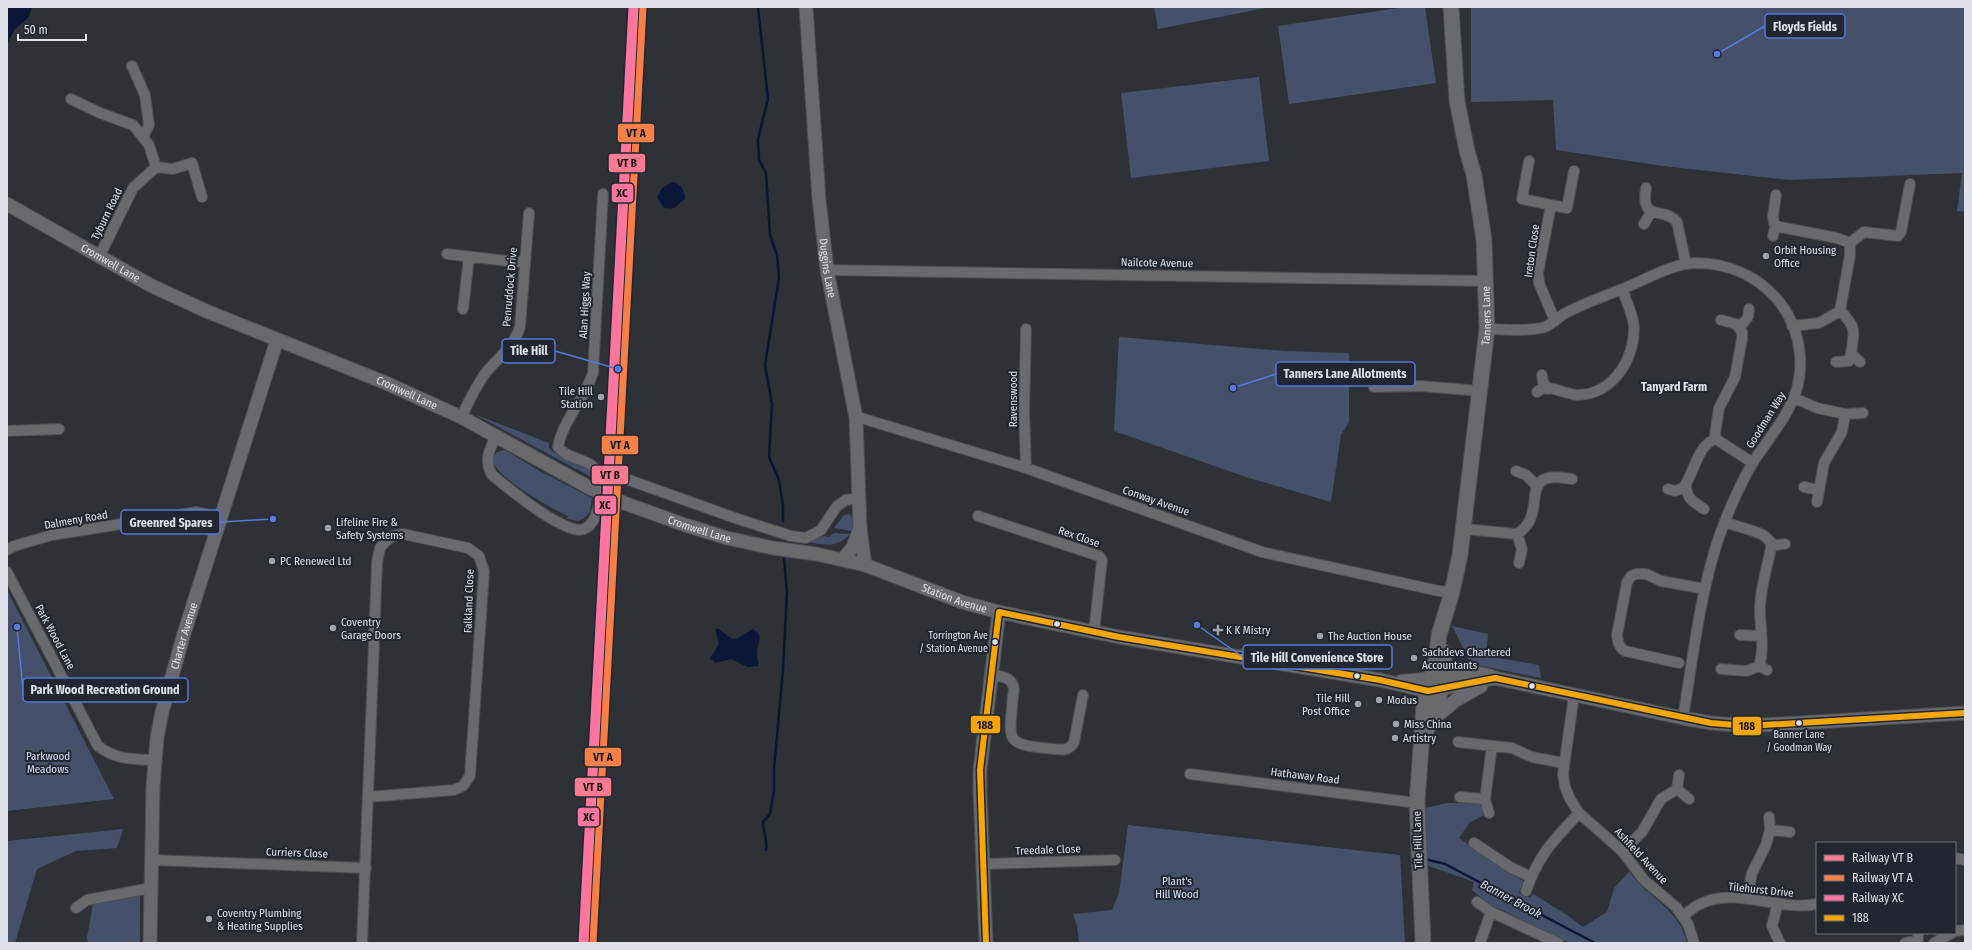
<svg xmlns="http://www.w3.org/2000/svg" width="1972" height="950" viewBox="0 0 1972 950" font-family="'Fira Sans Condensed',sans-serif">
  <rect width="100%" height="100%" fill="#2e3136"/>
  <path fill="#45516b" d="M1154 7H1271L1158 29Z
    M1405 7H1425L1436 83 1289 104 1278 26Z
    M1471 7H1965V212L1957 211 1962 173 1789 180 1663 166 1556 150 1553 100 1471 102Z
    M1259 77 1269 161 1131 178 1121 93Z
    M1119 337 1284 351 1349 353V422L1341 435 1331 502 1246 477 1114 431Z
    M474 414 549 443V448C565 465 584 458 595 479Z
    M505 450 536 469 592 498 590 512 583 519 578 521 567 519 568 516C549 507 504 482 494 464 491 455 497 451 505 450Z
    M850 514 853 520 852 531 834 528 844 515Z
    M834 533 850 534C838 548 824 545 808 542L824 536 829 537Z
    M7 590 114 799 7 811Z
    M1452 626 1488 634 1486 656 1539 665 1541 678 1471 664Z
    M1447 803H1478L1482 806 1483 816 1470 822 1459 838 1523 881 1519 893 1530 898 1533 894 1567 915 1583 927 1607 912 1614 888 1629 872C1650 900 1679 908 1687 943H1572L1559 939 1505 911 1492 906 1472 890 1474 882 1423 864 1425 808Z
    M1128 825 1400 855 1405 943H1079L1077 926 1073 914 1112 910 1119 893Z
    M123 829 117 848 76 851 37 869 15 943H7V841Z
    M140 894V943H88L87 938 93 903Z"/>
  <path fill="#0b1737" d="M7 7H32L29 17 15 29 7 44Z
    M673 182C681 184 685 191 685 199 675 205 679 210 664 208L657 197 662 188Z
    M715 629H719L732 639 738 638 753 629C765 636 757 643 757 653 757 658 759 662 758 666L748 667 731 659 715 663 710 658 719 644Z"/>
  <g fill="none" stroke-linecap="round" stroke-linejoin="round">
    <path stroke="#0b1737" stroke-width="2.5" d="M758 7 768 99 758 139 759 160 766 173 770 235 777 255 779 278 765 365 772 404 769 457 779 480 783 506V521
      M766 850C768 843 763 830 763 822L770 814 774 791V769L783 670 787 592 784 559
      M1425 859 1445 864 1595 943"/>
    <g stroke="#4c4e52" stroke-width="12">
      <path id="minor" d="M132 66 145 95 149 125 143 137
        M71 99 100 113 133 125 149 145 156 167
        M1529 161 1522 199 1551 205 1538 273 1539 283 1555 321
        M156 167 173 169 192 163 202 197
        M1646 188C1640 223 1664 206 1677 222L1686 264
        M1776 195 1773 216 1774 224 1780 227
        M1551 205 1567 208 1574 171
        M1644 224 1651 212
        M1773 236 1775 228 1780 227 1837 238 1850 243
        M447 254 525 263
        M99 257 133 188 156 167
        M827 270 1486 281
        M463 309 469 257
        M1840 311C1856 326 1855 331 1851 353L1860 362
        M1792 326 1819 323 1840 311 1850 255V243L1864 232 1898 236 1901 232 1910 184
        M1740 327 1748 317 1749 309
        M1026 329 1024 410 1026 468
        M1487 329C1504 329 1529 332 1545 327 1552 324 1557 318 1564 314 1583 303 1606 296 1627 287 1649 278 1672 264 1695 263 1727 263 1756 275 1777 299 1803 330 1808 375 1788 410 1778 429 1763 446 1752 464 1739 486 1729 510 1720 534 1700 592 1693 657 1683 718
        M1836 362 1849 361 1851 353
        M1542 375 1543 382 1548 389
        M1374 387 1421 386 1480 391
        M1537 392C1548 382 1565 395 1578 395 1613 394 1634 360 1634 327 1633 314 1626 301 1622 289
        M1794 398 1817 408 1845 414 1842 432 1824 463 1817 502
        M1845 414 1863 413
        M461 417C469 402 476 385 487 371 501 355 513 348 520 327L529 213
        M856 418H861L1026 468 1262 552 1439 591 1452 592
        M7 431 59 429
        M496 436C489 450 484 461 492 475 512 491 549 522 574 529 591 534 598 514 599 501
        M1716 439 1753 463
        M1516 471 1526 475 1537 486
        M626 479 738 519 791 536 806 538 821 530 837 506 846 500 859 498
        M599 481C597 455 571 464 558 447 562 422 585 398 593 373L603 194
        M1686 484C1686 498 1693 502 1704 509
        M1804 487 1819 490
        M1668 489 1675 491 1683 488C1694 475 1697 444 1716 439L1715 434 1719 408 1735 377 1742 339V332L1736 324 1721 320
        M978 516 1099 556 1102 560 1094 632
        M1725 522C1737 527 1750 529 1761 534 1767 536 1770 544 1776 545 1779 545 1783 544 1785 544
        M1464 529 1517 534C1552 512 1512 468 1572 479
        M1517 534 1522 549 1519 563
        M7 550 14 546 52 535 197 512 221 518
        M7 572 98 746C116 760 133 759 155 760
        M1740 635 1761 636
        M1679 663 1625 651C1619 647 1618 643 1617 635L1627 582 1631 576 1636 574H1646L1661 581 1705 589
        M1721 669 1747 671 1759 666
        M1767 670 1759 666C1765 648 1760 629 1760 610 1760 588 1767 569 1771 548V543
        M992 675C998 676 1007 676 1011 682 1015 686 1014 692 1013 696 1009 743 1004 744 1053 749 1063 750 1069 751 1074 742L1083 695
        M1574 695 1563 774 1565 787 1570 799 1579 813 1622 851 1644 880 1676 907 1688 924 1694 943
        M1458 742 1512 748 1532 757 1563 763
        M1190 774 1417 803
        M1677 789 1689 799
        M1460 797 1485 799
        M1489 813 1485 799 1492 746
        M1769 817 1770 830 1790 832
        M1474 843 1510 867 1531 877
        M1622 851 1642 832 1661 799 1677 789 1679 775
        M1955 858 1965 860
        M152 860 366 868
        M982 864 1115 860
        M1526 891C1539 854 1553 841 1579 813
        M1747 899 1752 873 1766 845 1770 830
        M1477 902 1491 912
        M1778 903 1772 926 1780 943
        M76 908 87 900 151 888
        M1683 916C1688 912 1693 908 1698 905 1735 885 1778 912 1817 904
        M1955 931 1965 930
        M362 943C368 816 372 689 377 562L380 548 386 541 393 536 403 534 468 548 479 556 484 571 470 776 463 786 454 790 368 797
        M1480 943 1491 912 1558 943
        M1905 943 1918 940V933
        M1934 943 1952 933"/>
    </g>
    <g stroke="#4c4e52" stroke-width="15">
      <g id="tertiary">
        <path id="s1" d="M806 7 819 199 827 270 856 418 860 528 865 565"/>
        <path id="s2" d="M7 204 150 285 206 311 386 383 461 417 590 488"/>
        <path id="s3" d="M624 503 685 525 727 538 773 548 816 554 865 565 962 602 999 612 1119 637 1380 680 1428 691 1495 678"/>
        <path d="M843 559 853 547 860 528"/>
        <path d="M1402 681C1432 682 1466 665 1495 678L1683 718 1711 723 1747 726 1965 713"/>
        <path d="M1432 720 1456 700 1481 686"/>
        <path id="s4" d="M150 943 153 787 157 738 162 712 183 637 277 340"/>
        <path d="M986 943 980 791V770L999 612"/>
      </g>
    </g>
    <g stroke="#4c4e52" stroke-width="17">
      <g id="secondary">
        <path d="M1427 729C1439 707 1445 677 1444 652"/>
        <path id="s5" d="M1423 943 1417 803 1424 705 1436 660 1439 635 1452 592 1460 555 1487 329 1484 240 1474 175 1467 151 1457 101 1451 7"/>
      </g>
    </g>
    <use href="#minor" stroke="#686a6e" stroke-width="10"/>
    <use href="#tertiary" stroke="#686a6e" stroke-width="13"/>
    <use href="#secondary" stroke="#686a6e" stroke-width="15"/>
    <g stroke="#4c4e52" stroke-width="15" stroke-linecap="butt">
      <path id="tertiary-bridge" d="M590 488 624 503"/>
    </g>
    <use href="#tertiary-bridge" stroke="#686a6e" stroke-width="13"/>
    <g stroke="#21262f" stroke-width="9">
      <path id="bus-1" d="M986 943 980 770 999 612 1119 637 1380 680 1428 691 1495 678 1711 723 1747 726 1965 713"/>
    </g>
    <use href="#bus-1" stroke="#f7a600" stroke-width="6"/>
    <g stroke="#21262f" stroke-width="10">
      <path id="rail-1" d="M585 943 635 7"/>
    </g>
    <g stroke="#21262f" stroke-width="10">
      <path id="rail-2" d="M593 943 643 7"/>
    </g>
    <g stroke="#21262f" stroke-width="10">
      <path id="rail-3" d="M582 943 632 7"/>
    </g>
    <use href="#rail-1" stroke="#fe7a93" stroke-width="7"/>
    <use href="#rail-2" stroke="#f78048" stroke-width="7"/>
    <use href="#rail-3" stroke="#fc74a0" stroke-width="7"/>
  </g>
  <g fill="#a1a4aa" stroke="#21262f" stroke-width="1.5">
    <circle cx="1766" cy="256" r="4"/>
    <circle cx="601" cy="397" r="4"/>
    <circle cx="328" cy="528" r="4"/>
    <circle cx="272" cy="561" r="4"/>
    <circle cx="333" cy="628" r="4"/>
    <path d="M1216 624h4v4h4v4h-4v4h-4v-4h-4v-4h4z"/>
    <circle cx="1320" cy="636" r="4"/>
    <circle cx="1414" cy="658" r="4"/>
    <circle cx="1379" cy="700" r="4"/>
    <circle cx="1358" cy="704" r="4"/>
    <circle cx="1396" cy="724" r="4"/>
    <circle cx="1395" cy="738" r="4"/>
    <circle cx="209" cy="919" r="4"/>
  </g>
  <g fill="#dfe2e8" stroke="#21262f" stroke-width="1.5">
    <circle cx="1057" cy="624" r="3.5"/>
    <circle cx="995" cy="642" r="3.5"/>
    <circle cx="1357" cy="676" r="3.5"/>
    <circle cx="1532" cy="686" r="3.5"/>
    <circle cx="1799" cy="723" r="3.5"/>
  </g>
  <g text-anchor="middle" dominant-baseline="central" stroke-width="4" stroke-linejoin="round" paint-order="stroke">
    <g font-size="10" fill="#dfe2e8" stroke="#21262f" text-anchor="end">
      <text x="988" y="636">Torrington Ave<tspan x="988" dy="13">/ Station Avenue</tspan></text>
      <text x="1799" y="735" text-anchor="middle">Banner Lane<tspan x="1799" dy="13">/ Goodman Way</tspan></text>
    </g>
    <g font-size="11" fill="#dfe2e8" stroke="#21262f">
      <text transform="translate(107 214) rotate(-64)">Tyburn Road</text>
      <text transform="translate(1532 251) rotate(-82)">Ireton Close</text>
      <text stroke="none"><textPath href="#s2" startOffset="119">Cromwell Lane</textPath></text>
      <text transform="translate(1157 263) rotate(1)">Nailcote Avenue</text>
      <text stroke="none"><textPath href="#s1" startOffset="262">Duggins Lane</textPath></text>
      <text transform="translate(510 287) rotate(-85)">Penruddock Drive</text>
      <text transform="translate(585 305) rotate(-87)">Alan Higgs Way</text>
      <text stroke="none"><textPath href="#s5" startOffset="634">Tanners Lane</textPath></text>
      <text stroke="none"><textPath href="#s2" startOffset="443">Cromwell Lane</textPath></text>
      <text transform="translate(1013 399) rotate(-90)">Ravenswood</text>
      <text transform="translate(1766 420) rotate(-58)">Goodman Way</text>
      <text transform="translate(1156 501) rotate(19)">Conway Avenue</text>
      <text transform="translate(76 520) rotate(-10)">Dalmeny Road</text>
      <text stroke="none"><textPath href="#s3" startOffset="80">Cromwell Lane</textPath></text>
      <text transform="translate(1079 537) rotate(19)">Rex Close</text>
      <text stroke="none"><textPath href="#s3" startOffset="345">Station Avenue</textPath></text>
      <text transform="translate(469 601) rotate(-88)">Falkland Close</text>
      <text stroke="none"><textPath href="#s4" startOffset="311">Charter Avenue</textPath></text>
      <text transform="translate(55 637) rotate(62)">Park Wood Lane</text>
      <text transform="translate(1305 776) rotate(7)">Hathaway Road</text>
      <text transform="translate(1418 840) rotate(-92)">Tile Hill Lane</text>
      <text transform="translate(1048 850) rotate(-2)">Treedale Close</text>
      <text transform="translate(297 853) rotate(2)">Curriers Close</text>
      <text transform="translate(1641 856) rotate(47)">Ashfield Avenue</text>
      <text transform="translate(1761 890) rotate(6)">Tilehurst Drive</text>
    </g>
    <g font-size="11" fill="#dfe2e8" stroke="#21262f" text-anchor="start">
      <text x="1774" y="250">Orbit Housing<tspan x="1774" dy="13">Office</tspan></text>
      <text x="593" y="391" text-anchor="end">Tile Hill<tspan x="593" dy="13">Station</tspan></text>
      <text x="336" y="522">Lifeline Fire &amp;<tspan x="336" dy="13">Safety Systems</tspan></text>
      <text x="280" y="561">PC Renewed Ltd</text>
      <text x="341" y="622">Coventry<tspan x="341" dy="13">Garage Doors</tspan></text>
      <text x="1226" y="630">K K Mistry</text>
      <text x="1328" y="636">The Auction House</text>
      <text x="1422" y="652">Sachdevs Chartered<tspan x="1422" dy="13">Accountants</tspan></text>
      <text x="1350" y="698" text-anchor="end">Tile Hill<tspan x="1350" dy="13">Post Office</tspan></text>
      <text x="1387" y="700">Modus</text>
      <text x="1404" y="724">Miss China</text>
      <text x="1403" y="738">Artistry</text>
      <text x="217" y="913">Coventry Plumbing<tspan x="217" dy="13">&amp; Heating Supplies</tspan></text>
    </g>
    <g font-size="11" fill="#d6e3ff" stroke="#21262f">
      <text x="48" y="756">Parkwood<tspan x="48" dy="13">Meadows</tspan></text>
      <text x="1177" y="881">Plant's<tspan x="1177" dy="13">Hill Wood</tspan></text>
    </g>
    <g font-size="12" font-weight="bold" fill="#dfe2e8" stroke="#21262f">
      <text x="1674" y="387">Tanyard Farm</text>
    </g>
    <g font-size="12" font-style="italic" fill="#ccdaf5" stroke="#21262f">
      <text transform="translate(1511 899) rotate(28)">Banner Brook</text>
    </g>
  </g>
  <path fill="none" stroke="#577add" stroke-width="1.5" d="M1717 54L1765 26M618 369L555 351M1233 388L1276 374M273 519L220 522M1197 625L1243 657M17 627L23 690"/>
  <g fill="#577add" stroke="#21262f" stroke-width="1.5">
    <circle cx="1717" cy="54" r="4"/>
    <circle cx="618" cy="369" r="4"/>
    <circle cx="1233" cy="388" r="4"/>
    <circle cx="273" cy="519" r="4"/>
    <circle cx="1197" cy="625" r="4"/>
    <circle cx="17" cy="627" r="4"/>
  </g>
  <g fill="#21262f" stroke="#577add" stroke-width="1.5">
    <rect x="1765" y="14" width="80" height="24" rx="4"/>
    <rect x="502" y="339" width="53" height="24" rx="4"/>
    <rect x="1276" y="362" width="139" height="24" rx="4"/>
    <rect x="121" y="510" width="99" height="24" rx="4"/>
    <rect x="1243" y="645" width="149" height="24" rx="4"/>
    <rect x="23" y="678" width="165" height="24" rx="4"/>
  </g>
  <g font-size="12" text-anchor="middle" font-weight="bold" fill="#dfe2e8">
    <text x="1805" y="31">Floyds Fields</text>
    <text x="529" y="355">Tile Hill</text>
    <text x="1345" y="378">Tanners Lane Allotments</text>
    <text x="171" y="527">Greenred Spares</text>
    <text x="1317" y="662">Tile Hill Convenience Store</text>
    <text x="105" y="694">Park Wood Recreation Ground</text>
  </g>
  <g stroke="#21262f" stroke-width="1.5">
    <rect x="617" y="123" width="38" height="20" rx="4" fill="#f78048"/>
    <rect x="608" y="153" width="38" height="20" rx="4" fill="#fe7a93"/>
    <rect x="611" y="183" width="23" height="20" rx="4" fill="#fc74a0"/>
    <rect x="601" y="435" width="38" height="20" rx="4" fill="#f78048"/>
    <rect x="591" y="465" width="38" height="20" rx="4" fill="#fe7a93"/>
    <rect x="594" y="495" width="23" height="20" rx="4" fill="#fc74a0"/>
    <rect x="970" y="715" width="31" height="19" rx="4" fill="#f7a600"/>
    <rect x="1732" y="716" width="30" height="20" rx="4" fill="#f7a600"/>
    <rect x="584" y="747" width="38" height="20" rx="4" fill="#f78048"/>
    <rect x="574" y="777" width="38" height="20" rx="4" fill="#fe7a93"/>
    <rect x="577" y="807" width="23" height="20" rx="4" fill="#fc74a0"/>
  </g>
  <g font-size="11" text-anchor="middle" font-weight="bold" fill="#111">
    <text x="636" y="137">VT A</text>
    <text x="627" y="167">VT B</text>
    <text x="622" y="197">XC</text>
    <text x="620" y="449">VT A</text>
    <text x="610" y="479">VT B</text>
    <text x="605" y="509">XC</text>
    <text x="985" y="729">188</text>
    <text x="1747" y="730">188</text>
    <text x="603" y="761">VT A</text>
    <text x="593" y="791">VT B</text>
    <text x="589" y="821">XC</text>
  </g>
  <rect width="1972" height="950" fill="none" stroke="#dfe2e8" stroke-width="16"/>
  <rect x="1816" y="842" width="140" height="92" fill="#21262f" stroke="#6d7179"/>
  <rect x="1824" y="855" width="20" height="6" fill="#fe7a93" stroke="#6d7179"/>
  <text x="1852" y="862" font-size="12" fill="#dfe2e8">Railway VT B</text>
  <rect x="1824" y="875" width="20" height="6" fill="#f78048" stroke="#6d7179"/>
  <text x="1852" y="882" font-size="12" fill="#dfe2e8">Railway VT A</text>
  <rect x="1824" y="895" width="20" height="6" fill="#fc74a0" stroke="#6d7179"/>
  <text x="1852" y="902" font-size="12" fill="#dfe2e8">Railway XC</text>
  <rect x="1824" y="915" width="20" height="6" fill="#f7a600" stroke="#6d7179"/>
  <text x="1852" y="922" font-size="12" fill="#dfe2e8">188</text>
  <path d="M18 34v6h68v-6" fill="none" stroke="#dfe2e8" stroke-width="2"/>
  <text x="24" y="34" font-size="12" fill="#dfe2e8" stroke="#21262f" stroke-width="3" paint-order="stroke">50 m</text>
</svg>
